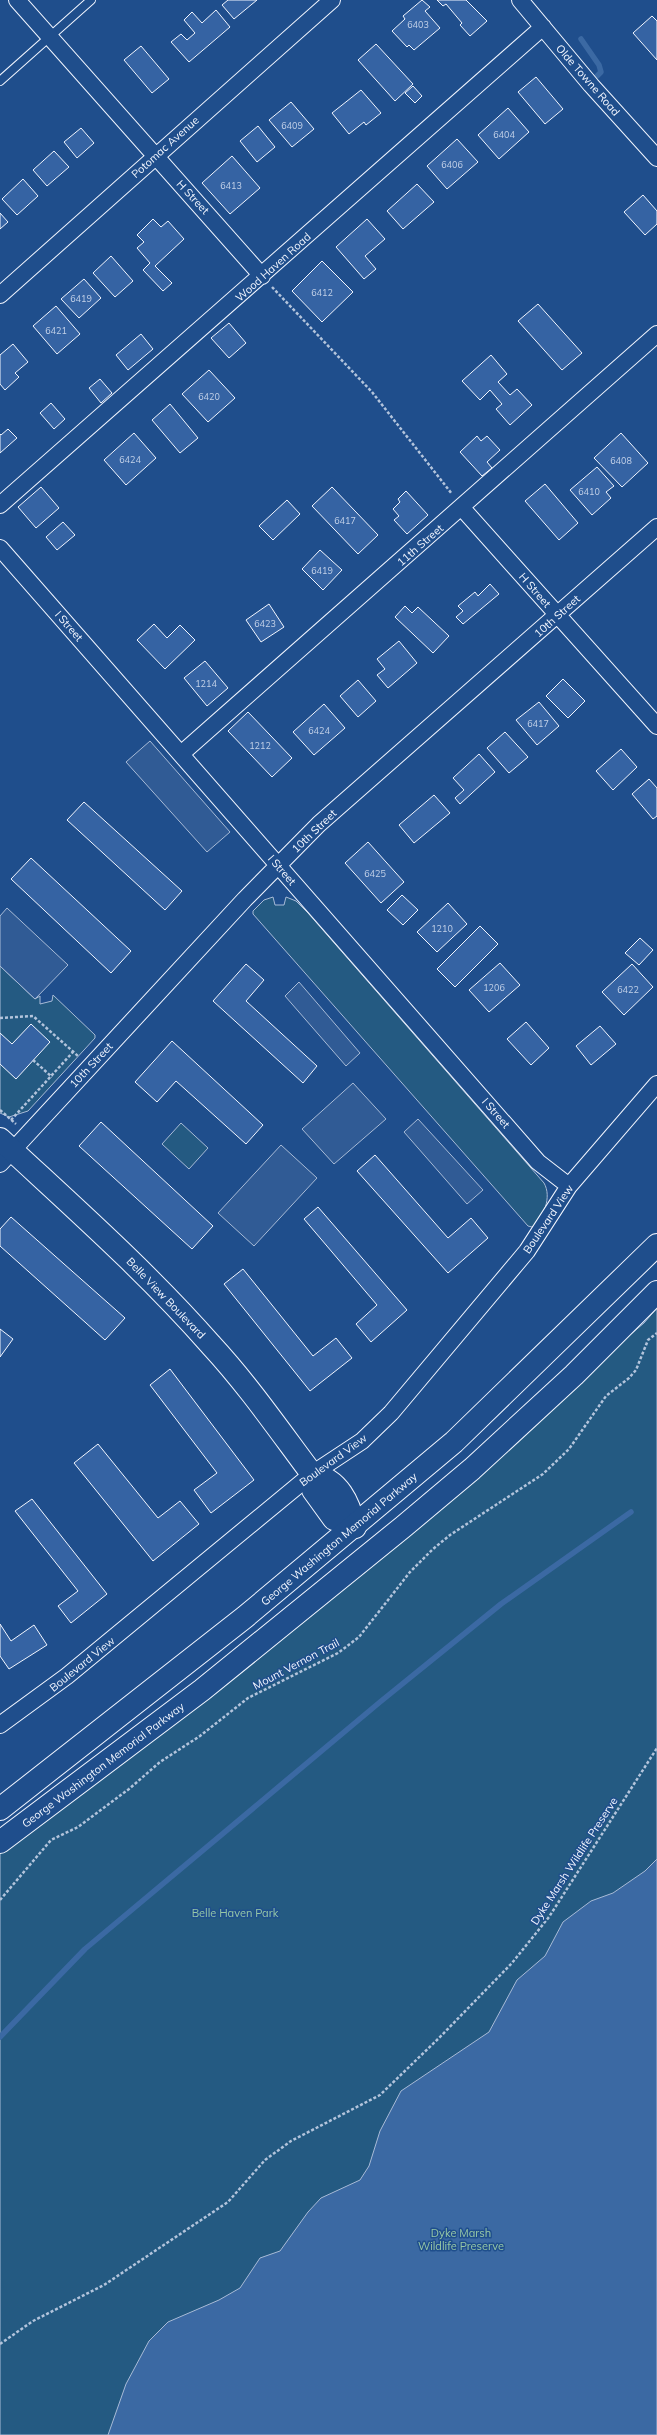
<svg xmlns="http://www.w3.org/2000/svg" width="657" height="2435" viewBox="0 0 657 2435" font-family="Mulish,sans-serif">
  <rect width="100%" height="100%" fill="#1f4e8c"/>
  <path fill="#245a82" stroke="#a8bbd7" d="M273 897 275 905H284L286 897 296 901 308 913 544 1183C552 1197 544 1217 532 1227L528 1226 253 914V911L264 900Z
    M0 966 35 999 40 996V1004L52 1001 53 995 95 1035V1038L28 1111 9 1117 0 1113Z
    M181 1123 208 1148 189 1169 162 1144Z
    M657 1308V2435H0V1842L374 1551 644 1323Z"/>
  <path fill="#305b95" stroke="#a8bbd7" d="M150 741 230 832 207 852 126 762Z
    M7 908 68 965 35 999 0 966V916Z
    M299 982 360 1053 346 1066 285 996Z
    M353 1083 386 1119 334 1164 302 1129Z
    M418 1119 483 1190 467 1204 404 1132Z
    M281 1145 317 1178 254 1246 218 1213Z"/>
  <path fill="#3b69a3" stroke="#a8bbd7" d="M657 1859V2435H108L126 2384 149 2341 168 2322 219 2300 240 2288 260 2258 280 2251 308 2212 321 2198 360 2180 369 2166 380 2131 401 2091 489 2032 517 1980 545 1956 563 1922 591 1901 613 1893 645 1871Z"/>
  <g fill="none" stroke-linecap="round" stroke-linejoin="round">
    <path stroke="#3b69a3" stroke-width="5.5" d="M581 39 599 65 601 72 597 76
      M0 2037 85 1949 380 1702 501 1604 631 1512"/>
  </g>
  <path fill="#3563a3" stroke="#f2f6ff" d="M228 0H257L234 19 222 5Z
    M422 0 430 7 425 11 440 28 414 50 409 45 407 47 392 31 405 19 403 16Z
    M437 0H466L487 21 470 36 460 25 462 23 446 4 443 6Z
    M216 10 230 27 189 62 171 42 181 34 187 40 195 33 184 20 192 12 202 23Z
    M652 16 657 21V60L633 33Z
    M376 44 413 84 395 101 358 60Z
    M141 46 169 79 152 93 124 60Z
    M536 77 563 109 545 124 518 92Z
    M413 86 422 96 415 103 405 93Z
    M361 90 381 113 366 125 364 122 349 134 332 113Z
    M291 102 314 129 292 147 269 120Z
    M508 108 529 132 499 159 478 135Z
    M258 126 275 147 257 162 240 141Z
    M81 128 94 143 77 158 64 142Z
    M457 139 478 162 447 189 427 166Z
    M54 151 69 167 47 186 33 170Z
    M232 156 260 188 230 214 202 183Z
    M23 179 38 196 17 215 2 199Z
    M417 184 434 202 403 229 387 211Z
    M643 195 657 211V224L645 235 624 212Z
    M0 213 8 222 0 229Z
    M153 219 161 227 168 221 184 239 155 266 172 283 163 291 143 270 150 263 137 248 144 242 137 235Z
    M367 219 385 239 365 256 376 269 364 279 336 247Z
    M111 256 133 281 115 297 93 273Z
    M322 261 353 292 322 322 292 291Z
    M84 279 101 298 79 318 61 299Z
    M538 304 582 353 562 370 518 321Z
    M56 306 80 334 57 354 33 326Z
    M229 323 246 343 229 358 211 338Z
    M141 334 153 349 128 370 116 355Z
    M13 344 28 362 15 373 19 377 5 390 0 384V355Z
    M491 355 507 374 498 382 510 395 517 389 532 405 510 425 496 409 502 404 490 390 480 400 462 381Z
    M209 370 235 398 208 422 182 394Z
    M100 379 112 393 101 403 89 388Z
    M51 403 65 419 54 429 40 413Z
    M170 404 198 438 180 453 152 420Z
    M8 429 17 438 0 453V434L1 435Z
    M134 433 156 458 126 485 104 460Z
    M621 433 648 463 622 487 594 458Z
    M477 436 481 441 487 436 500 450 487 462 492 468 482 476 460 452Z
    M597 467 614 486 606 492 611 498 592 515 570 490Z
    M545 484 578 523 559 540 525 501Z
    M41 487 59 508 36 528 18 507Z
    M332 487 378 535 358 554 312 506Z
    M406 491 428 515 407 534 394 520 399 516 393 509 400 502 398 499Z
    M287 500 300 514 273 540 259 526Z
    M63 522 75 535 57 550 46 537Z
    M320 550 342 570 323 590 302 569Z
    M490 584 499 594 463 624 456 617 463 611 458 606 475 592 478 596Z
    M269 604 284 627 261 642 246 620Z
    M405 606 412 613 418 607 449 636 433 653 395 617Z
    M154 624 167 638 180 625 195 640 165 669 137 640Z
    M399 641 417 663 388 688 377 675 385 669 377 659Z
    M205 661 228 688 207 706 184 678Z
    M563 679 585 701 568 718 546 696Z
    M358 680 376 701 358 717 340 696Z
    M539 702 559 726 537 745 516 720Z
    M324 704 345 728 314 755 293 732Z
    M248 712 292 758 272 777 228 731Z
    M505 732 528 757 509 773 487 748Z
    M621 749 637 767 613 790 596 771Z
    M479 754 495 772 460 804 455 798 464 790 453 778Z
    M649 779 657 788V816L653 819 632 794Z
    M434 795 450 813 414 843 399 825Z
    M84 802 182 891 165 910 67 820Z
    M368 842 404 882 381 903 345 863Z
    M31 858 131 951 111 973 11 879Z
    M402 895 418 910 403 925 387 910Z
    M448 903 467 924 437 952 417 932Z
    M480 926 498 944 455 987 437 969Z
    M640 938 653 950 639 965 625 953Z
    M500 963 520 985 489 1012 469 990Z
    M246 964 264 980 246 1001 317 1066 303 1083 213 1001Z
    M632 964 653 987 624 1015 602 992Z
    M526 1022 549 1048 531 1065 507 1039Z
    M31 1024 50 1042 16 1079 0 1064V1033L12 1044Z
    M600 1026 616 1044 591 1065 576 1046Z
    M172 1041 263 1125 246 1144 176 1081 157 1102 135 1082Z
    M101 1122 213 1226 192 1249 79 1146Z
    M375 1155 448 1238 471 1218 488 1238 448 1273 357 1171Z
    M318 1207 407 1310 371 1342 356 1324 377 1305 304 1219Z
    M11 1217 125 1318 105 1340 0 1246V1229Z
    M243 1269 313 1356 336 1338 352 1358 310 1391 224 1284Z
    M0 1329 13 1339 0 1357Z
    M170 1369 254 1480 211 1513 194 1490 217 1473 150 1385Z
    M98 1444 158 1518 180 1501 199 1524 153 1561 74 1463Z
    M32 1499 107 1594 71 1623 58 1606 78 1591 15 1511Z
    M0 1624 11 1641 34 1625 47 1645 9 1669 0 1656Z"/>
  <g fill="none" stroke-linecap="round" stroke-linejoin="round">
    <g stroke="#f2f6ff" stroke-width="10">
      <path id="service" d="M0 81 91 0"/>
    </g>
    <g stroke="#f2f6ff" stroke-width="18">
      <path id="minor" d="M17 0 262 276
        M520 0 591 85 657 158
        M0 295 332 0
        M0 505 543 27
        M462 508 657 726
        M0 548 538 1162 569 1186
        M181 754 657 334
        M0 1164 245 899 319 824 657 527
        M0 1725 67 1676 312 1474 362 1441 391 1413 527 1251 569 1186 657 1084"/>
    </g>
    <g stroke="#f2f6ff" stroke-width="24">
      <path id="secondary" d="M0 1139C72 1206 146 1271 211 1345 248 1385 279 1430 312 1474L313 1490 334 1519 355 1527
        M312 1474C339 1479 349 1503 355 1527"/>
    </g>
    <g stroke="#f2f6ff" stroke-width="24">
      <path id="primary" d="M0 1809 245 1617 454 1442 657 1245
        M0 1842 202 1690 403 1527 472 1469 574 1375 657 1292"/>
    </g>
    <path stroke="#b3c4dc" stroke-width="2.5" stroke-dasharray="3 2" stroke-linecap="butt" d="M272 287 372 392 452 494
      M0 1018 33 1016 78 1056
      M33 1060 52 1077
      M0 1110 16 1124
      M11 1120 73 1052
      M0 1900 51 1840 78 1827 129 1789 160 1762 200 1736 248 1698 338 1653 359 1637 410 1572 433 1549 450 1535 543 1474 569 1449 606 1396 629 1378 636 1370 648 1340 657 1333
      M0 2344 33 2321 104 2285 228 2202 265 2160 291 2141 380 2095 439 2038 512 1963 549 1917 657 1748"/>
    <use href="#service" stroke="#1f4e8c" stroke-width="8"/>
    <use href="#minor" stroke="#1f4e8c" stroke-width="16"/>
    <use href="#secondary" stroke="#1f4e8c" stroke-width="22"/>
    <use href="#primary" stroke="#1f4e8c" stroke-width="22"/>
  </g>
  <g text-anchor="middle" dominant-baseline="central" stroke-width="3" stroke-linejoin="round" paint-order="stroke">
    <g font-size="9" fill="#c3d1e8">
      <text x="418" y="24">6403</text>
      <text x="292" y="125">6409</text>
      <text x="504" y="134">6404</text>
      <text x="452" y="164">6406</text>
      <text x="231" y="185">6413</text>
      <text x="322" y="292">6412</text>
      <text x="81" y="298">6419</text>
      <text x="56" y="330">6421</text>
      <text x="209" y="396">6420</text>
      <text x="130" y="459">6424</text>
      <text x="621" y="460">6408</text>
      <text x="589" y="491">6410</text>
      <text x="345" y="520">6417</text>
      <text x="322" y="570">6419</text>
      <text x="265" y="623">6423</text>
      <text x="206" y="683">1214</text>
      <text x="538" y="723">6417</text>
      <text x="319" y="730">6424</text>
      <text x="260" y="745">1212</text>
      <text x="375" y="873">6425</text>
      <text x="442" y="928">1210</text>
      <text x="494" y="987">1206</text>
      <text x="628" y="989">6422</text>
    </g>
    <g font-size="11" fill="#f2f6ff" stroke="#1f4e8c">
      <text transform="translate(588 80) rotate(49)">Olde Towne Road</text>
      <text transform="translate(165 147) rotate(-42)">Potomac Avenue</text>
      <text transform="translate(193 197) rotate(47)">H Street</text>
      <text transform="translate(273 267) rotate(-42)">Wood Haven Road</text>
      <text transform="translate(420 545) rotate(-41)">11th Street</text>
      <text transform="translate(535 590) rotate(49)">H Street</text>
      <text transform="translate(557 616) rotate(-42)">10th Street</text>
      <text transform="translate(69 626) rotate(49)">I Street</text>
      <text transform="translate(314 831) rotate(-44)">10th Street</text>
      <text transform="translate(282 870) rotate(49)">I Street</text>
      <text transform="translate(91 1065) rotate(-47)">10th Street</text>
      <text transform="translate(496 1113) rotate(49)">I Street</text>
      <text transform="translate(548 1219) rotate(-56)">Boulevard View</text>
      <text transform="translate(166 1298) rotate(46)">Belle View Boulevard</text>
      <text transform="translate(333 1460) rotate(-36)">Boulevard View</text>
      <text transform="translate(339 1539) rotate(-40)">George Washington Memorial Parkway</text>
      <text transform="translate(82 1664) rotate(-39)">Boulevard View</text>
      <text transform="translate(296 1664) rotate(-28)">Mount Vernon Trail</text>
      <text transform="translate(103 1765) rotate(-37)">George Washington Memorial Parkway</text>
      <text transform="translate(574 1861) rotate(-57)">Dyke Marsh Wildlife Preserve</text>
    </g>
    <g font-size="11" fill="#97c8a6" stroke="#1f4e8c">
      <text x="235" y="1913">Belle Haven Park</text>
      <text x="461" y="2233">Dyke Marsh<tspan x="461" dy="13">Wildlife Preserve</tspan></text>
    </g>
  </g>
</svg>
